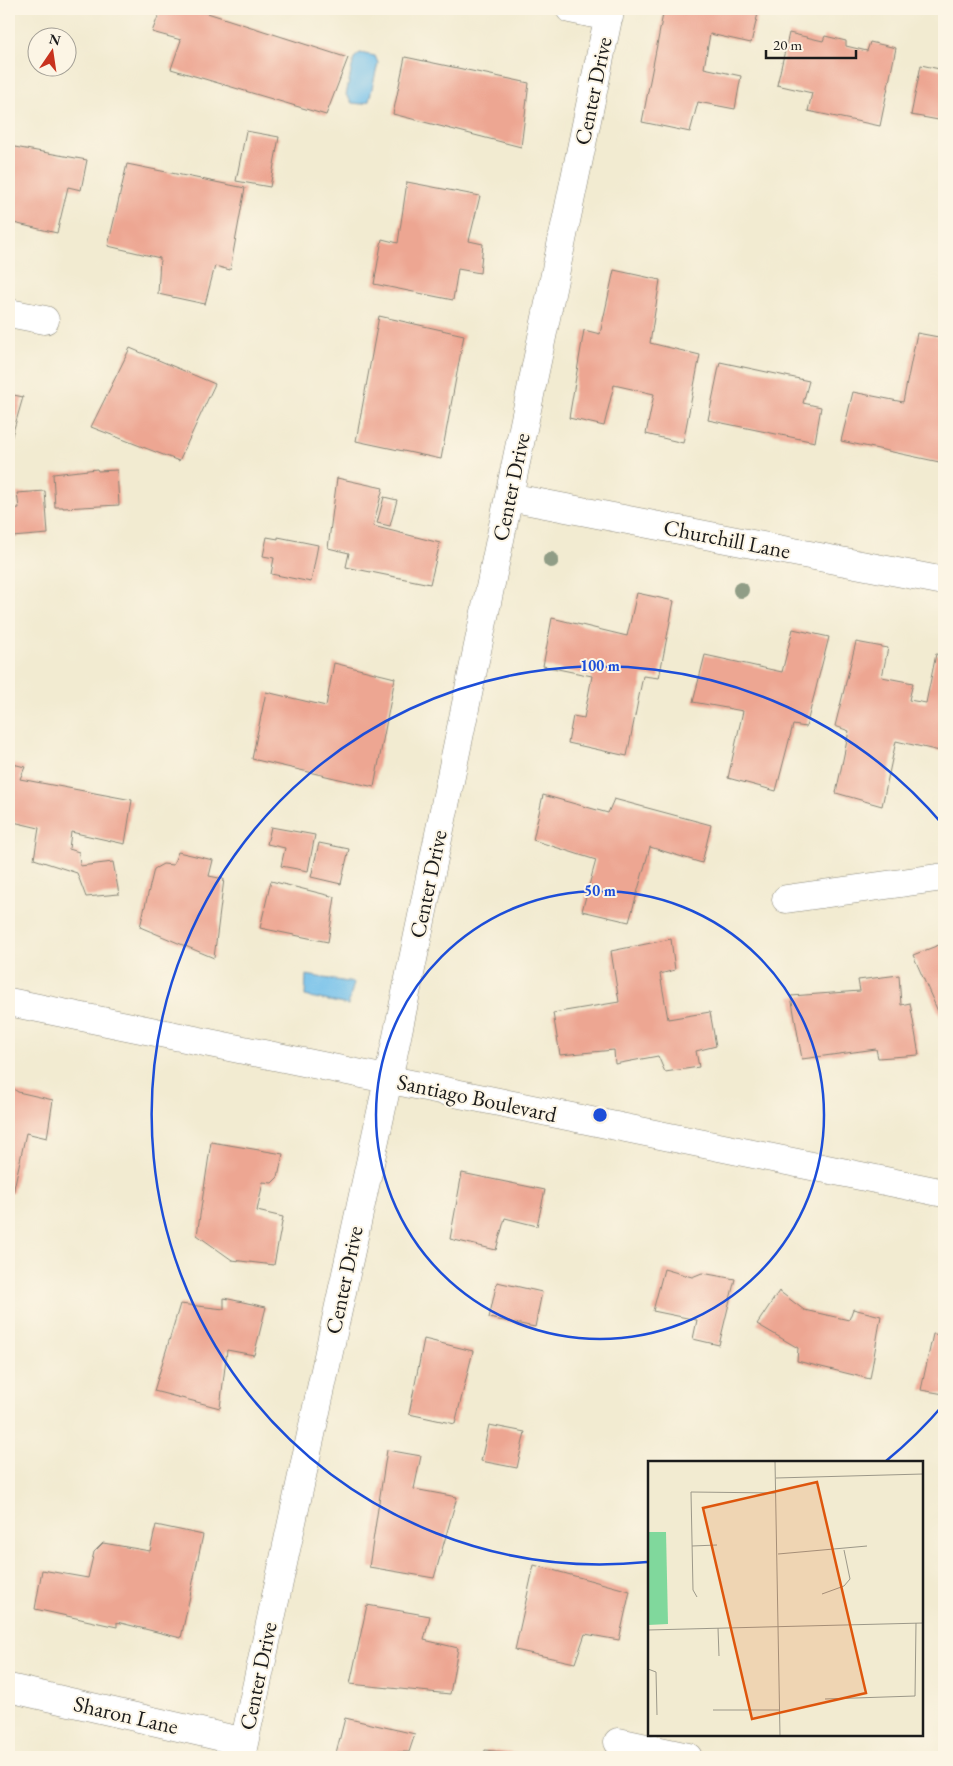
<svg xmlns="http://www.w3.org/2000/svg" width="953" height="1766" viewBox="0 0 953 1766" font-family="'EB Garamond',serif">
  <rect width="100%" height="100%" fill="#fcf5e5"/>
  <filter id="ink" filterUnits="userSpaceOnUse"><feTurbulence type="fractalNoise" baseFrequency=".02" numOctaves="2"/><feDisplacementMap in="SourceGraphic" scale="10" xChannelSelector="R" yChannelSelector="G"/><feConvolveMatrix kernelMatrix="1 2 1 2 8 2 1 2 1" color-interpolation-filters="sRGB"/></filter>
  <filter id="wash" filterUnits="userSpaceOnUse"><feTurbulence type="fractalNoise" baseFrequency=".0096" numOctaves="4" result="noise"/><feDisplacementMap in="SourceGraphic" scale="20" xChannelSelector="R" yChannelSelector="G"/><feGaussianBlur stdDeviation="1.12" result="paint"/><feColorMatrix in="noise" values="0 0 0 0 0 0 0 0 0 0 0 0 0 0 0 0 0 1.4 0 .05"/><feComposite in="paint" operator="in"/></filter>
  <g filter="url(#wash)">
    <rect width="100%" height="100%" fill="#f2ebd1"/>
    <path fill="#70bfeb" stroke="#466e84" d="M360 53 375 56 378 63 369 101 362 104 352 103 346 95 354 58Z
      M306 975 354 983 348 1005 305 996Z"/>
    <g id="blocks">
      <path fill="#eda692" d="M161 9H195L348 58 326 115 171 69 181 40 152 32Z
        M664 9H759L751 43 710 34 704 68 741 76 735 109 698 102 690 132 642 122Z
        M789 33 823 41 825 36 846 41V46L867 51 870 42 896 48 880 126 808 111 812 93 777 85Z
        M405 57 529 83 521 147 393 114Z
        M921 65 944 70V121L911 115Z
        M246 131 279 137 270 187 236 181Z
        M9 146 87 160 81 190 68 187 57 233 9 222Z
        M127 164 245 188 230 270 215 266 205 304 158 294 160 258 108 246Z
        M407 182 480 196 469 241 483 244 480 273 458 269 453 300 374 284 382 239 398 243Z
        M614 270 660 280 650 343 700 355 683 443 646 434 654 394 614 385 604 426 569 418 584 330 600 334Z
        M379 316 464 335 441 459 356 441Z
        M917 333 944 338V463L841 441 853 392 903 402Z
        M130 348 215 384 179 461 91 427Z
        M720 362 809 381 803 403 821 407 815 442 708 420Z
        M9 394 23 397 9 446Z
        M97 469 98 471 117 470 119 505 63 508V507H55L53 474Z
        M337 478 383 488 373 526 440 543 430 584 346 567 349 553 328 548Z
        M45 491 48 534 12 537 11 509 19 508 17 493Z
        M384 497 397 500 390 526 377 523Z
        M267 537 278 539V537L318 545 311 582 271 574 274 558 263 556Z
        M637 593 674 601 659 678 643 676 627 756 568 743 573 716 584 718 592 676 543 666 552 618 627 636Z
        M793 629 829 637 806 727 793 725 776 791 728 778 743 711 693 702 705 655 782 672Z
        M856 642 888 648 882 677 913 683 909 700 926 703 936 654 944 656V752L896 741 882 806 836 793 849 731 835 726Z
        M334 663 395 678 374 787 252 759 266 692 326 706Z
        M9 763 25 767 20 779 132 800 125 844 71 832 69 849 79 852 80 866 113 862 119 894 86 897 77 873 34 859 39 828 9 821Z
        M943 765H944V791L939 790Z
        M543 795 608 813 614 799 711 825 702 863 650 847 629 922 582 911 596 860 533 840Z
        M271 827 315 835 308 871 281 866 285 848 267 844Z
        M319 843 349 849 341 884 311 877Z
        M178 852 213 860 209 876 224 879 214 958 140 927 154 869 163 864 173 865Z
        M271 881 335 897 328 942 260 928Z
        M671 939 675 970 660 974 668 1019 710 1012 716 1046 696 1051 699 1067 665 1072 658 1056 615 1064 614 1050 560 1055 553 1013 619 1002 611 951Z
        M944 943V1025L913 955Z
        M899 975 901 1005 910 1003 919 1055 878 1058 876 1049 802 1059 791 996 860 991 858 980Z
        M9 1086 18 1092 53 1100 47 1138 26 1133 13 1193 9 1192Z
        M211 1142 283 1154 278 1177 272 1183 263 1182 257 1211 283 1217 274 1265 232 1260 197 1235Z
        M462 1173 545 1190 537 1226 505 1218 496 1250 450 1239Z
        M664 1269 692 1277 702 1273 735 1279 719 1345 693 1339 697 1320 653 1311Z
        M497 1282 542 1292 535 1327 489 1318Z
        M779 1291 804 1310 849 1320 853 1309 881 1316 870 1379 797 1361 798 1348 757 1324Z
        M224 1298 266 1307 254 1355 227 1350 220 1408 154 1391 180 1304 224 1309Z
        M933 1334 944 1335V1394L921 1390Z
        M424 1339 473 1351 455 1424 409 1414Z
        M489 1425 525 1432 517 1468 481 1461Z
        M387 1450 421 1456 414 1489 457 1497 434 1578 369 1567Z
        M156 1525 203 1535 181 1638 117 1622V1627L35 1609 42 1570 88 1578 94 1552 103 1543 150 1551Z
        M534 1565 630 1591 619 1640 585 1634 575 1663 515 1650Z
        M367 1605 430 1616 424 1640 458 1648 450 1694 350 1684Z
        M345 1718 415 1734 409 1752H398L390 1757H346L336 1753Z
        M485 1750 527 1755 526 1757H484Z"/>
    </g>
  </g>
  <g filter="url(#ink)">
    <use href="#blocks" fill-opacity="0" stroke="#878476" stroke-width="1"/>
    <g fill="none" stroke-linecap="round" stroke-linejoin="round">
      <g stroke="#878476" stroke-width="29">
        <path id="minor" d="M570 9 609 17
          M9 313 45 320
          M509 497 944 581
          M786 899 944 877
          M9 1002 944 1193
          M9 1688 244 1742
          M618 1742 688 1757
          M241 1757 388 1080 610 9"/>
      </g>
      <use href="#minor" stroke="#fff" stroke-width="28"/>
    </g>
    <g fill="#909d86">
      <circle cx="551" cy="560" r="8"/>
      <circle cx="741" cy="590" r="8"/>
    </g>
  </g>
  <g fill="none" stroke="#1d4ed8" stroke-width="2.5">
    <circle cx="600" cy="1115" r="224"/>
    <path d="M944 1404A449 449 0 0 1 886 1461M647 1562A449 449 0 1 1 944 826"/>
  </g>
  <g text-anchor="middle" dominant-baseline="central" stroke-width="4" stroke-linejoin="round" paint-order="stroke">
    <g font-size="22" fill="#1c1c1c" stroke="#fcf5e5">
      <text transform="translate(593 91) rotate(-78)">Center Drive</text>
      <text transform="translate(511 487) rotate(-78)">Center Drive</text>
      <text transform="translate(727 539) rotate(11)">Churchill Lane</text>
      <text transform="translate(428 884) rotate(-78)">Center Drive</text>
      <text transform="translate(477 1098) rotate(12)">Santiago Boulevard</text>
      <text transform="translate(344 1280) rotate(-78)">Center Drive</text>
      <text transform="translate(258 1676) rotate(-78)">Center Drive</text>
      <text transform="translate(126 1715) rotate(13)">Sharon Lane</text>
    </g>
  </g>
  <g transform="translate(648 1461)">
    <rect width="275" height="275" fill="#f2ebd1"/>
    <path d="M0 71H18L20 163 0 164Z" fill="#80d89c"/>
    <path fill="none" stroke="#9c9889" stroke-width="1" d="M127 0 132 275M128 17 275 13M44 85 69 84M130 93 219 85M174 133 196 125 202 118 196 89M49 136 45 129 43 31 128 32M70 167 71 195M0 169 275 162M0 208 8 211 9 254M177 238 267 235 268 162M65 249H132"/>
    <path fill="#de560d" fill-opacity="0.15" stroke="#de560d" stroke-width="2.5" d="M169 21 218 232 104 258 55 47Z"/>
    <rect width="275" height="275" fill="none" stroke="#1c1c1c" stroke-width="2.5"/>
  </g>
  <circle cx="600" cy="1115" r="8" fill="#1d4ed8" stroke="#fcf5e5" stroke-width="2.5"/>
  <g font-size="15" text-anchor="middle" font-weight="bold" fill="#1d4ed8" stroke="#fcf5e5" stroke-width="4" stroke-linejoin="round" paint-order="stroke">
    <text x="600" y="671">100 m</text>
    <text x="600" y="896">50 m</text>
  </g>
  <rect width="953" height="1766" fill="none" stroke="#fcf5e5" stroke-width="30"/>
  <g transform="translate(52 52) rotate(13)"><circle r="24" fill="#fcf5e5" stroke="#a29e95"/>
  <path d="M0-4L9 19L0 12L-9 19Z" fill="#c8321e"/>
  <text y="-8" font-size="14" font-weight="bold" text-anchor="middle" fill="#1c1c1c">N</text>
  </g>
  <path d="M766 50v8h90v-8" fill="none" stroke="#1c1c1c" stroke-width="2.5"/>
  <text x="773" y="50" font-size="15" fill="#1c1c1c" stroke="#fcf5e5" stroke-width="4" paint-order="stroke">20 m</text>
</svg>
